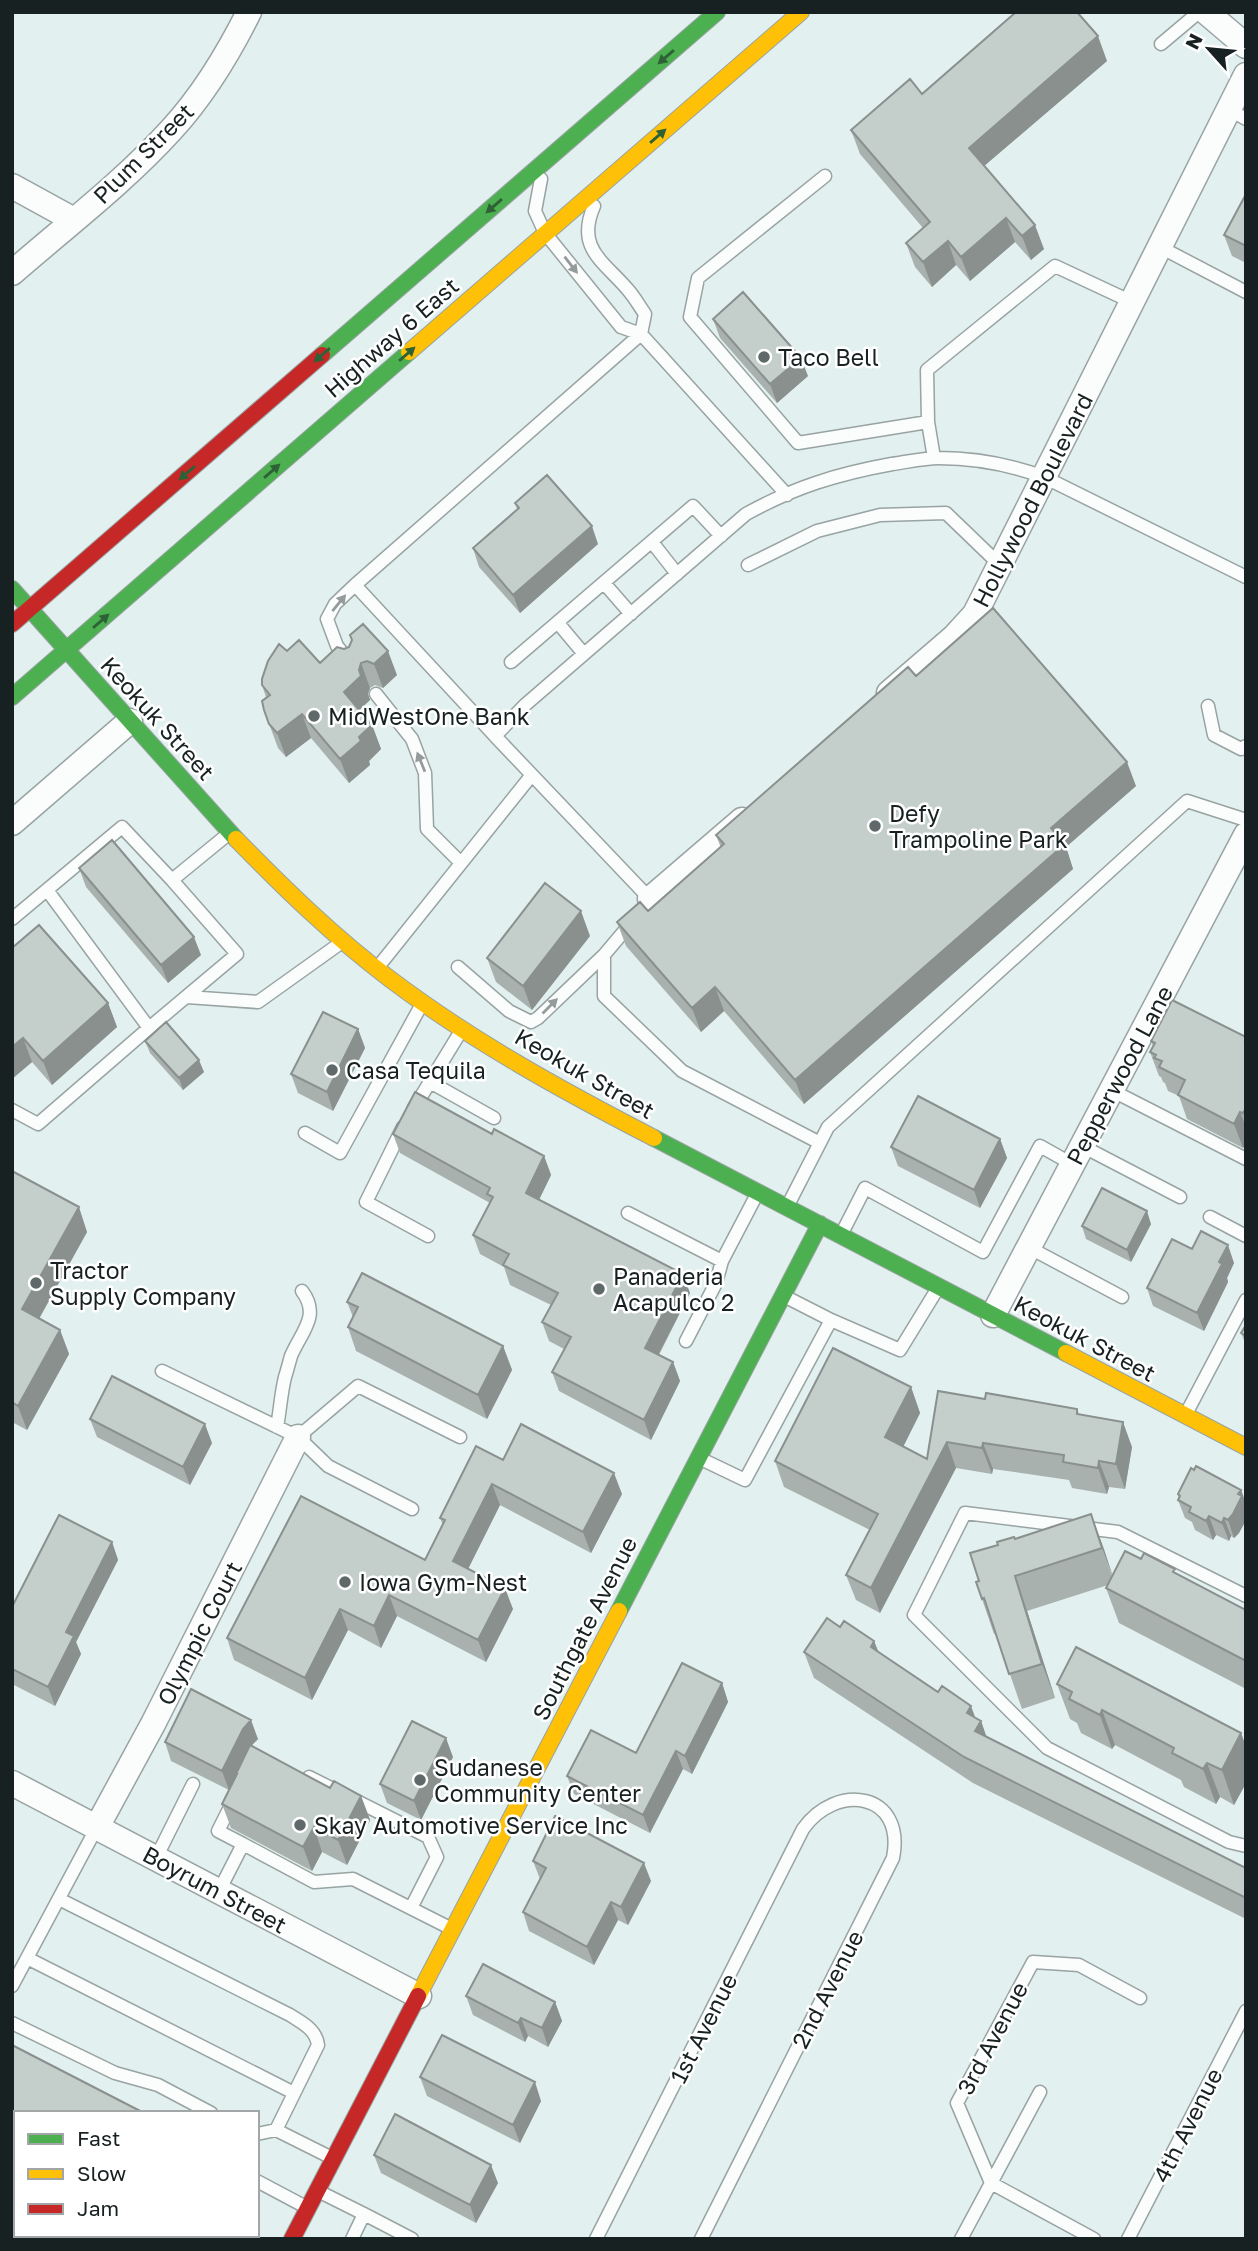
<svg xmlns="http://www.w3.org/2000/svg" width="1258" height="2251" viewBox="0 0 1258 2251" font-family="'Golos Text',sans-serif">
  <rect width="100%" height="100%" fill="#e2f0ef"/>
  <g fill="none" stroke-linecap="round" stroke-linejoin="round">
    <g stroke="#98a3a2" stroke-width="15">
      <path id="lane" d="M1161 44 1199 12
        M1228 109 1246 119
        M825 176 698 278 690 317 798 443 928 422
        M541 179 535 211 545 233 621 327 641 334 787 495
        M1160 247 1246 292
        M934 458 928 422 927 370 1055 266 1132 302
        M652 542 677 574
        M748 565 817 531 880 515 946 513 1000 565
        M604 583 631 614
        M558 623 584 654
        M348 660 337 646 327 619 335 604 355 585
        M511 662 693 506 721 536
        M376 694 412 739 425 773 427 829 461 863
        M1208 706 1214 735 1241 749 1246 746
        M495 736 355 585 641 334 645 314C640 307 635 298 629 291 605 262 575 249 594 206
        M47 890 149 1028 237 954 172 880
        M647 903 650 899 495 736 525 705 746 514C795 487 837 474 892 464 907 462 924 458 939 458 975 458 1011 465 1044 477L1246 577
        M12 919 122 827 172 880 227 835
        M631 923 604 955V996L682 1071 820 1143
        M378 967 531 776
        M458 967 509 1011 531 1022 538 1018 604 955
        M187 997 258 1002 342 942
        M430 1082 494 1118
        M1111 1090 1246 1159
        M414 1108 461 1031
        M12 1110 38 1124 149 1028
        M403 1127 366 1202 428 1236
        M305 1133 340 1153 423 1002
        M1082 1146 1180 1197
        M787 1207 828 1127 1187 801 1246 820
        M628 1213 722 1261 756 1196
        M1210 1217 1246 1236
        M841 1235 865 1188 983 1252 1040 1146 1072 1164
        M1028 1247 1122 1297
        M784 1296 831 1320
        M686 1341 716 1283 722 1261
        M162 1371 298 1437 328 1466 412 1509
        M1187 1412 1246 1300
        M277 1427C280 1411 281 1393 285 1377 287 1371 289 1363 291 1356 301 1332 321 1316 302 1291
        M298 1437 358 1386 460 1437
        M699 1458 745 1480 831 1320 900 1350 938 1288
        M1246 1596 1118 1532 965 1513 914 1615 1047 1748 1229 1842 1246 1846
        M309 1777 428 1837 437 1857 411 1908
        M233 1801 218 1831 243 1844
        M156 1858 193 1784
        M219 1891 243 1844 314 1882 353 1879 452 1929
        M59 1899 290 2015C302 2023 316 2029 318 2045L276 2130
        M27 1958 294 2093
        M12 1986 97 1827
        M12 2023 115 2073 158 2085 211 2113
        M257 2134 276 2130 330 2157
        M257 2181 306 2207
        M318 2191 364 2214
        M217 2239 219 2235
        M352 2239 364 2214 412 2239
        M596 2239 803 1829C836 1782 906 1792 893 1858L701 2239
        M961 2239 1040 2092
        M1094 2239 991 2183 957 2103 1033 1962 1079 1965 1140 1998
        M1128 2239 1246 2011"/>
    </g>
    <g stroke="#98a3a2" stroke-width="27">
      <path id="street" d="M1206 12 1246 46
        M12 186 74 220
        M12 273C66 226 124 182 172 129 204 94 228 54 249 12
        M889 693 954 637 975 614 1246 75
        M12 823 130 721
        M650 899 742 820
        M993 1315 1246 835
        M12 1783 419 1996
        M97 1827 153 1724 298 1437"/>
    </g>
    <g stroke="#98a3a2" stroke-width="18">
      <path id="fast" d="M322 355 717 12
        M12 589 236 839
        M12 697 409 352
        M654 1138 1066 1353
        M619 1611 820 1224"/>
    </g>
    <g stroke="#98a3a2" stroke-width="18">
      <path id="slow" d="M409 352 801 12
        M236 839C285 889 334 937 390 979 472 1041 563 1091 654 1138
        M1066 1353 1246 1447
        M418 1996 619 1611"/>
    </g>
    <g stroke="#98a3a2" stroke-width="18">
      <path id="jam" d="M12 624 322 355
        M292 2239 418 1996"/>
    </g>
    <use href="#lane" stroke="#fbfdfd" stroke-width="12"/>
    <use href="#street" stroke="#fbfdfd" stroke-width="24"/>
    <use href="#fast" stroke="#4caf50" stroke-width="16"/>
    <use href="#slow" stroke="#ffc107" stroke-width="16"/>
    <use href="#jam" stroke="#c62828" stroke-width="16"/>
  </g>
  <path fill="#a9b1af" d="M1107 61 984 166 1044 249 1031 260 1015 242 970 281 956 265 932 287 915 267 906 243 923 228 860 154 851 130 922 94Z
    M1246 194V263L1232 256 1224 235Z
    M713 319 808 376 777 403 720 338Z
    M515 503 598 544 520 613 479 567 473 548 517 509Z
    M349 647 397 675 383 688 375 685 370 688 368 694 370 700 359 710 372 725 381 749 369 761 370 765 349 783 311 738 286 757 278 748 264 710 266 697 262 685 287 651 320 663Z
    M916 676 1136 786 1066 847 1073 869 804 1104 724 1011 701 1032 626 946 617 922 648 911 721 848 716 835Z
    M79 868 201 955 168 983 86 887Z
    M39 925 108 1003 117 1027 52 1085 32 1062 12 1079Z
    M590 936 532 1010 496 982 487 958Z
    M358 1029 365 1048 333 1111 298 1093 291 1074Z
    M1246 1037V1143L1243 1148 1187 1119 1179 1096 1168 1091 1165 1083 1163 1082 1161 1077 1159 1076 1150 1052 1153 1046 1151 1041Z
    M145 1041 204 1072 183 1090 150 1053Z
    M393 1134H492L544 1156 551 1175 539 1200 690 1293 659 1355 673 1362 680 1381 651 1440 559 1391 552 1372 564 1349 549 1341 542 1322 551 1305 510 1285 504 1267 480 1254 473 1235 490 1203 400 1153Z
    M1000 1139 1007 1158 980 1208 898 1166 891 1147Z
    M12 1171 87 1232 39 1319 60 1330 69 1354 27 1430 12 1422Z
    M1151 1224 1131 1262 1086 1239 1082 1226Z
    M1192 1249 1234 1263 1227 1278 1228 1282 1204 1331 1153 1306 1147 1288Z
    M347 1302 503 1346 512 1370 487 1419 356 1351 348 1327 353 1317Z
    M1246 1325V1345L1241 1333Z
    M911 1387 920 1413 903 1447 927 1459 985 1399 1077 1409 1079 1414 1132 1447 1125 1489 1109 1487 1107 1494 1072 1488 1069 1480 993 1469 992 1474 956 1468 880 1613 856 1600 846 1575 870 1530 784 1487 775 1461Z
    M90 1419 212 1443 190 1485 97 1437Z
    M503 1460 622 1494 591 1553 500 1505 468 1569 513 1609 486 1662 397 1616 381 1648 348 1630 312 1700 234 1660 227 1638 425 1560 443 1525 440 1518Z
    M1241 1490 1246 1504V1520L1239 1533 1234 1538 1231 1536 1229 1541 1216 1535 1213 1540 1195 1530 1192 1522 1185 1518 1178 1500 1179 1498 1178 1494Z
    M1091 1514 1112 1576 1141 1559 1177 1574 1246 1610V1689L1119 1623 1106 1588 1108 1585 1027 1611 1055 1698 1022 1709 996 1634H994L982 1599 979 1581 1015 1539Z
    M112 1542 118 1560 76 1642 81 1654 55 1706 12 1684V1604Z
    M840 1627 874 1641 879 1653 981 1721 986 1736 1246 1868V1919L973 1783 814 1678 804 1652Z
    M722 1683 728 1702 692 1774 683 1769 650 1833 574 1794 567 1776 636 1753Z
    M1057 1684 1241 1733 1246 1747V1783L1234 1805 1220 1797 1216 1804 1184 1787 1181 1780 1115 1745 1112 1749 1081 1733 1077 1723 1070 1719Z
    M258 1739 251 1746 330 1788 361 1796 370 1820 347 1865 322 1852 312 1871 231 1828 222 1804 236 1775 229 1790 171 1761 165 1742Z
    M453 1757 421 1820 387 1803 380 1784Z
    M533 1861 651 1881 628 1925 618 1920 594 1965 529 1931 523 1912 540 1879Z
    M466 1996 555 2002 562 2021 548 2047 528 2036 525 2042 473 2015Z
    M12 2045 16 2113V2185L12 2183Z
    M420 2077 541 2101 520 2143 427 2096Z
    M374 2155 498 2183 476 2223 381 2173Z
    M115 2235H178L176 2239H121Z"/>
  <path fill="#89908e" d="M1098 36 1107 61 977 172 969 148Z
    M1006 218 1015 242 970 281 961 257Z
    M1035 225 1044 249 1031 260 1022 236Z
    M948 241 956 265 932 287 923 262Z
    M801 358 808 376 777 403 770 384Z
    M592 526 598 544 520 613 513 595Z
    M388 651 397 675 383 688 374 664Z
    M361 663 370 688 368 694 370 700 353 716 344 692 359 670Z
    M302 714 311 738 286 757 277 733Z
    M372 725 381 749 369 761 370 765 349 783 340 759 359 737Z
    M1127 762 1136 786 1066 847 1073 869 804 1104 795 1080 1051 828Z
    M581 911 590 936 532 1010 523 986Z
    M194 937 201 955 168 983 161 965Z
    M715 987 724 1011 701 1032 692 1008Z
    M108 1003 117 1027 52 1085 43 1061Z
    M358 1029 365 1048 333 1111 327 1092Z
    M23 1038 32 1062 12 1079V1047Z
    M199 1060 204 1072 183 1090 179 1078Z
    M1246 1108V1121L1243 1113Z
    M1240 1112 1246 1127V1143L1243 1148 1234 1124Z
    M1000 1139 1007 1158 980 1208 974 1190Z
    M544 1156 551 1175 533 1212 526 1193Z
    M79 1207 87 1232 31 1333 22 1309Z
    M1147 1211 1151 1224 1131 1262 1127 1250Z
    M1228 1245 1234 1263 1227 1278 1228 1282 1204 1331 1197 1313 1219 1262Z
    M683 1274 690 1293 652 1367 645 1348Z
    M60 1330 69 1354 27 1430 18 1406Z
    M503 1346 512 1370 487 1419 478 1395Z
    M673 1362 680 1381 651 1440 644 1420Z
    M911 1387 920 1413 895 1463 885 1437Z
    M1123 1422 1132 1447 1125 1489 1116 1464Z
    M205 1424 212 1443 190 1485 183 1467Z
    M947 1442 956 1468 880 1613 871 1588Z
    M983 1443 993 1469 992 1474 982 1448Z
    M1099 1461 1109 1487 1107 1494 1098 1468Z
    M614 1473 622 1494 591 1553 583 1532Z
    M492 1484 500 1505 461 1583 453 1561Z
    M1241 1490 1246 1504V1520L1239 1533 1234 1538 1228 1520Z
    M1091 1514 1104 1549 1115 1583 1102 1548Z
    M1209 1516 1216 1535 1213 1540 1206 1521Z
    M1224 1518 1231 1536 1229 1541 1222 1523Z
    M112 1542 118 1560 76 1642 81 1654 55 1706 48 1687 66 1632Z
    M1015 1576 1027 1611 1055 1698 1042 1664Z
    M505 1588 513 1609 486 1662 478 1640Z
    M389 1595 397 1616 381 1648 374 1626Z
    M340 1609 348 1630 312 1700 305 1678Z
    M874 1641 884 1667 871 1647Z
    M722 1683 728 1702 692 1774 685 1756Z
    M971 1706 978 1725 981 1721 990 1747 984 1756 967 1713Z
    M1102 1710 1115 1745 1112 1749 1100 1715Z
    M251 1720 258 1739 250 1747 229 1790 222 1771 243 1729Z
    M1241 1733 1246 1747V1783L1234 1805 1222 1770Z
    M446 1738 453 1757 421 1820 414 1801Z
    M676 1751 683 1769 650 1833 643 1815Z
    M1207 1763 1220 1797 1216 1804 1203 1769Z
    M361 1796 370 1820 347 1865 338 1840Z
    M314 1827 322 1852 312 1871 303 1847Z
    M644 1863 651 1881 628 1925 621 1907Z
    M611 1902 618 1920 594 1965 587 1947Z
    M555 2002 562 2021 548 2047 542 2028Z
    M521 2018 528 2036 525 2042 518 2023Z
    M535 2082 541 2101 520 2143 513 2125Z
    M491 2165 498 2183 476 2223 470 2205Z
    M142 2235H149L150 2239H144Z
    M161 2235H178L176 2239H162Z"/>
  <path fill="#c4cecb" stroke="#89908e" stroke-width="2" d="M1016 12H1077L1098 36 969 148 1035 225 1022 236 1006 218 961 257 948 241 923 262 906 243 930 222 851 130 910 79 922 94Z
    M1246 194V246L1224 235Z
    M743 292 801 358 770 384 713 319Z
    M547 475 592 526 513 595 473 548 519 508 515 503Z
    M993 608 1127 762 1051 828 1065 844 795 1080 715 987 692 1008 617 922 640 902 648 911 724 844 716 835 908 667 916 676Z
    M363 624 388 651 374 664 367 661 361 663 359 670 361 676 344 692 372 725 359 737 361 741 340 759 302 714 277 733 269 724 264 710 262 701 270 695 262 685V679L268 661 279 644 287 651 299 640 320 663 337 647 344 649 349 647 352 640 350 635Z
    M112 840 194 937 161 965 79 868Z
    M545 883 581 911 523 986 487 958Z
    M39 925 108 1003 43 1061 23 1038 12 1047V948Z
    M1172 1000 1246 1037 1245 1040H1246V1108L1243 1113 1240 1112 1234 1124 1178 1095 1185 1080 1159 1067 1162 1061 1154 1058 1156 1055 1150 1052 1155 1043 1151 1041Z
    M323 1012 358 1029 327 1092 291 1074Z
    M166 1022 199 1060 179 1078 145 1041Z
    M415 1092 492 1134 494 1129 544 1156 526 1193 683 1274 645 1348 673 1362 644 1420 552 1372 571 1337 542 1322 558 1293 503 1265 509 1254 473 1235 493 1197 487 1194 490 1188 393 1134Z
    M918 1096 1000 1139 974 1190 891 1147Z
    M12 1171 79 1207 22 1309 60 1330 18 1406 12 1402Z
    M1102 1188 1147 1211 1127 1250 1082 1226Z
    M1201 1231 1228 1245 1219 1262 1222 1264 1197 1313 1147 1288 1172 1239 1192 1249Z
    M362 1273 503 1346 478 1395 348 1327 358 1307 347 1302Z
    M1246 1325V1336L1241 1333Z
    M833 1348 911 1387 885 1437 927 1459 938 1391 985 1399 986 1393 1077 1409V1414L1123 1422 1116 1464 1099 1461 1098 1468 1063 1462 1064 1455 983 1443 982 1448 947 1442 871 1588 846 1575 878 1514 775 1461Z
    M112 1376 205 1424 183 1467 90 1419Z
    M521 1424 614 1473 583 1532 492 1484 453 1561 505 1588 478 1640 389 1595 374 1626 340 1609 305 1678 227 1638 301 1496 425 1560 445 1520 440 1518 476 1446 503 1460Z
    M1196 1466 1241 1490 1238 1494 1242 1496 1233 1514 1228 1520 1224 1518 1222 1523 1209 1516 1206 1521 1189 1512 1191 1507 1178 1500 1180 1496 1178 1494 1191 1468 1194 1470Z
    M1091 1514 1102 1548 1015 1576 1042 1664 1009 1674 984 1598 982 1599 976 1582 979 1581 970 1553 998 1545 997 1542 1014 1537 1015 1539Z
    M59 1515 112 1542 66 1632 74 1636 48 1687 12 1669V1604L13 1605Z
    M1125 1551 1141 1559 1144 1553 1175 1569 1173 1572 1246 1610V1661L1106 1588Z
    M827 1618 840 1627 844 1621 874 1641 871 1647 938 1692 942 1686 971 1706 967 1713 981 1721 975 1731 1246 1868V1898L964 1757 804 1652Z
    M1076 1647 1241 1733 1222 1770 1207 1763 1203 1769 1172 1753 1174 1748 1102 1710 1100 1715 1069 1699 1072 1692 1057 1684Z
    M682 1663 722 1683 685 1756 676 1751 643 1815 567 1776 591 1730 636 1753Z
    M191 1689 251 1720 243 1729 222 1771 165 1742Z
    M412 1721 446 1738 414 1801 380 1784Z
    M250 1745 330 1788 334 1781 361 1796 338 1840 314 1827 303 1847 222 1804 237 1774H236Z
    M555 1816 644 1863 621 1907 611 1902 587 1947 523 1912 546 1868 533 1861Z
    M483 1964 555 2002 542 2028 521 2018 518 2023 466 1996Z
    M442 2035 535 2082 513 2125 420 2077Z
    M12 2045 144 2113H16V2165L12 2163Z
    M395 2114 491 2165 470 2205 374 2155Z"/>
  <defs><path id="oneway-solid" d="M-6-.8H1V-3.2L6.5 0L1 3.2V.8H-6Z" transform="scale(1.75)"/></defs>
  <g fill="#2f6136">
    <use href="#oneway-solid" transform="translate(666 57) rotate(139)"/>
    <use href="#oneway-solid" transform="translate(658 136) rotate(-41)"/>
    <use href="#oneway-solid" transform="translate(494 206) rotate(139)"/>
    <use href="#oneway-solid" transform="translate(407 354) rotate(-41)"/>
    <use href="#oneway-solid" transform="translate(322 355) rotate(139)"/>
    <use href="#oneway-solid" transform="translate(272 471) rotate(-41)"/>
    <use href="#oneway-solid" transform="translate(187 473) rotate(139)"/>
    <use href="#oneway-solid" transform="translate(101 621) rotate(-41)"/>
  </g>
  <g fill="#959a9a">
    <use href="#oneway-solid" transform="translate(571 265) rotate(52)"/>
    <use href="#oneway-solid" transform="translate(339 603) rotate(-51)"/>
    <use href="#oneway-solid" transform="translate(421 762) rotate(-112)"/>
    <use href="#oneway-solid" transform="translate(550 1006) rotate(-45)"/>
  </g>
  <g fill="#5f6969" stroke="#fff" stroke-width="2.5">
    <circle cx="764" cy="357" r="7"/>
    <circle cx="314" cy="716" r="7"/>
    <circle cx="875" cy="826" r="7"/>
    <circle cx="332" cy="1070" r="7"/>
    <circle cx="36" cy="1283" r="7"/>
    <circle cx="599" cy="1289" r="7"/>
    <circle cx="345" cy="1582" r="7"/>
    <circle cx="420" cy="1780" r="7"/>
    <circle cx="300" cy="1825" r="7"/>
  </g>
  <g text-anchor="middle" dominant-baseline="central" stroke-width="5" stroke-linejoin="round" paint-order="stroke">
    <g font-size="23" fill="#182121" stroke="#fff">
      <text transform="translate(143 153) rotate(-45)">Plum Street</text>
      <text transform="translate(391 337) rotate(-41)">Highway 6 East</text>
      <text transform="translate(1032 500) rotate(-63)">Hollywood Boulevard</text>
      <text transform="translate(158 718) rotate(48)">Keokuk Street</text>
      <text transform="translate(585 1073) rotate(30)">Keokuk Street</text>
      <text transform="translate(1119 1075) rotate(-62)">Pepperwood Lane</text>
      <text transform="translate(1085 1338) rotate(28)">Keokuk Street</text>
      <text transform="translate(584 1628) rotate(-63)">Southgate Avenue</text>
      <text transform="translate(199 1633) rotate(-63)">Olympic Court</text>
      <text transform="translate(215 1889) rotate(28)">Boyrum Street</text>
      <text transform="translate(827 1989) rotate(-63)">2nd Avenue</text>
      <text transform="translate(703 2028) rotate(-63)">1st Avenue</text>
      <text transform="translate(992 2038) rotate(-62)">3rd Avenue</text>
      <text transform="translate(1187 2125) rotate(-63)">4th Avenue</text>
    </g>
    <g font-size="23" fill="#182121" stroke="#fff" text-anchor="start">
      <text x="778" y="357">Taco Bell</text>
      <text x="328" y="716">MidWestOne Bank</text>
      <text x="889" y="813">Defy<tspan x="889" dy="26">Trampoline Park</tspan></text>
      <text x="346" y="1070">Casa Tequila</text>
      <text x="50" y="1270">Tractor<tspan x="50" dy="26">Supply Company</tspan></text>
      <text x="613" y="1276">Panaderia<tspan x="613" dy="26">Acapulco 2</tspan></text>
      <text x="359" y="1582">Iowa Gym-Nest</text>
      <text x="434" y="1767">Sudanese<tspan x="434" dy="26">Community Center</tspan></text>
      <text x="314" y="1825">Skay Automotive Service Inc</text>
    </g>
  </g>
  <rect width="1258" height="2251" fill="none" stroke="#182121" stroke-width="28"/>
  <rect x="14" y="2111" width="245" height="126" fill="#ffffff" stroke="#a3a6a6" stroke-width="2"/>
  <rect x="28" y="2134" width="35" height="10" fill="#4caf50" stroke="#a3a6a6" stroke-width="2"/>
  <text x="77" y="2146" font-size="21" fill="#182121">Fast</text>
  <rect x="28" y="2169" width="35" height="10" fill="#ffc107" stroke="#a3a6a6" stroke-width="2"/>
  <text x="77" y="2181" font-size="21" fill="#182121">Slow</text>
  <rect x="28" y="2204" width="35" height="10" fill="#c62828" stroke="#a3a6a6" stroke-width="2"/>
  <text x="77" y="2216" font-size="21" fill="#182121">Jam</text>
  <g transform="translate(1209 49) rotate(297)" stroke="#ffffff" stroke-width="5" paint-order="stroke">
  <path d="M0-5L12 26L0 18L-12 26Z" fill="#182121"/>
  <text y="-10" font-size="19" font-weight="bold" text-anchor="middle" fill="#182121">N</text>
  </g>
</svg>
